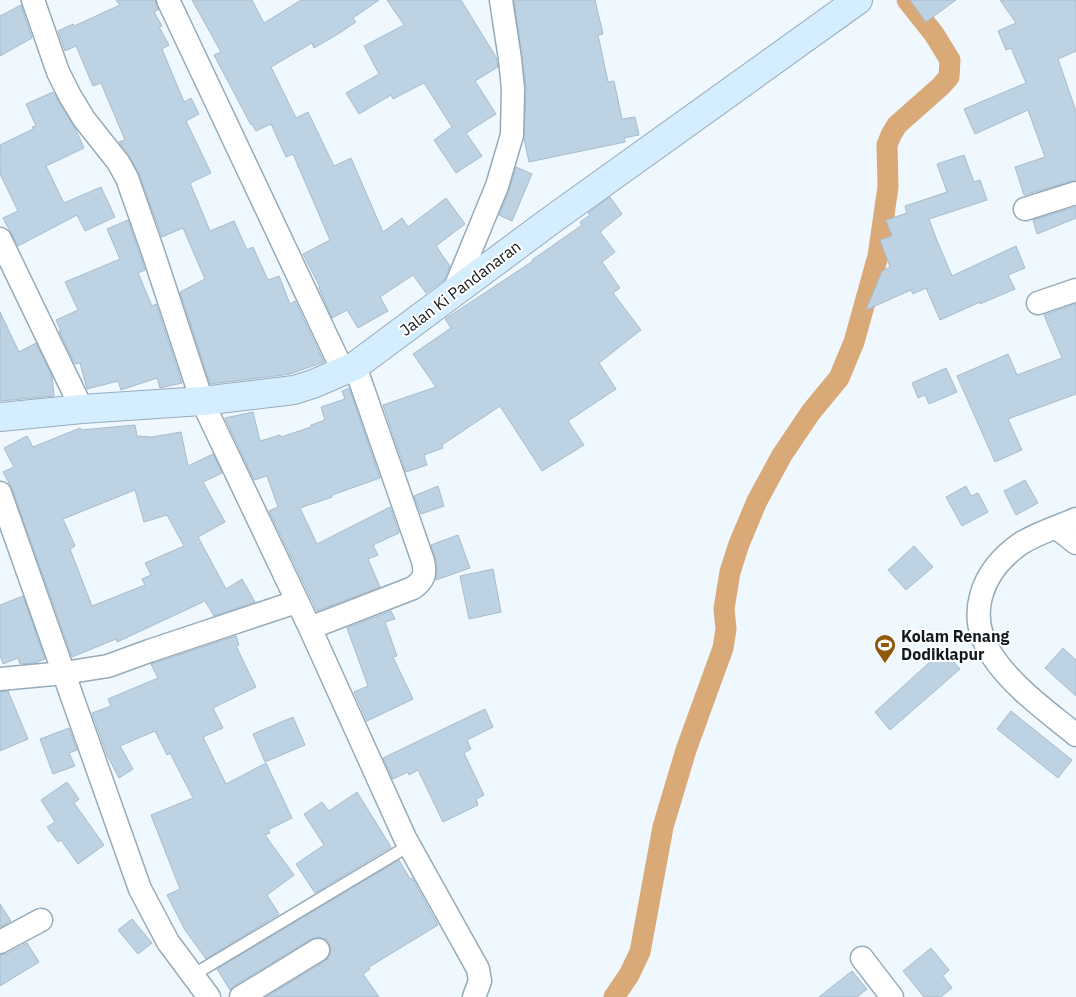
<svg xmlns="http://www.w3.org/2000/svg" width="1076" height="997" viewBox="0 0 1076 997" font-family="'IBM Plex Sans',sans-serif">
  <rect width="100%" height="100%" fill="#eff8ff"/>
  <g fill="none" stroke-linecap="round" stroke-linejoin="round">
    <path stroke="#d9a977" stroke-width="21" d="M614 997 629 975 640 952 663 827 686 750 723 648 726 629 724 609 730 572 739 544 757 501 782 455 811 412 839 378 854 342 878 256 888 187 887 145 891 135 897 125 941 86 949 77 950 60 934 34 907 0"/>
  </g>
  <path fill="#bdd3e3" stroke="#a7bccc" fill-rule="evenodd" d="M116 0H155L158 10 154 12 162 26 159 27 169 45 162 49 184 102 191 98 199 114 186 121 211 173 190 183 210 231 234 221 247 250 253 247 268 280 279 276 290 304 295 301 324 362 290 374 276 376 210 384 180 292 205 279 183 228 162 237 139 174 129 155 119 142 125 140 101 83 93 86 76 46 65 51 58 31 73 24 74 26 120 5Z
    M192 0H252L264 23 301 0H379L353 18 356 22 338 34 314 48 312 43 271 67 296 118 308 112 334 166 351 158 383 232 402 218 408 227 446 198 465 224 436 246 450 266 444 280 426 293 413 275 380 297 388 311 358 328 347 310 332 318 319 288 320 287 303 254 330 240 293 154 286 157 271 124 256 131 252 124 251 125 214 55 221 52Z
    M387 0H461L496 57 498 67 475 81 496 114 466 133 482 156 456 173 434 140 452 127 424 83 393 99 391 95 359 114 346 93 379 74 364 46 404 25Z
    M514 0H595L603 34 598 35 608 82 614 81 622 119 635 117 639 135 624 138 625 142 529 162 524 139 526 88Z
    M910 0H956L926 22Z
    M1000 0H1076V51L1058 59 1076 111V180L1024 195 1015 167 1045 157 1028 110 975 134 964 109 1026 83 1011 48 1006 50 998 31 1016 23Z
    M21 5 32 38 0 56V16Z
    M53 92 76 130 84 148 46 166 64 203 101 187 115 217 85 231 77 215 18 246 3 218 18 211 0 174V145L33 129 32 127 36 126 26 104Z
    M964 155 974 182 980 180 987 200 929 219 936 238 952 276 1016 246 1025 268 1008 275 1015 289 980 304V302L940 320 926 288 913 294 911 290 866 310 882 271 890 267 880 240 892 236 886 220 907 213 905 206 947 192 937 164Z
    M516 167 532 174 512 221 499 215 509 191Z
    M610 197 622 214 600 232 615 252 602 262 620 288 613 293 641 330 599 363 616 389 568 421 584 445 542 471 500 406 442 445 443 448 424 455 427 465 406 472 383 405 436 387 413 354 451 328 445 319 533 261 532 260 582 225 580 222 590 215 588 213Z
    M1076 207V218L1037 234 1033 220Z
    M128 220 145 270 138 273 152 306 156 304 182 383 160 388 157 378 121 390 118 381 87 389 80 363 75 364 59 331H61L56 320 78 310 65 282 120 259 107 229Z
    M1076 304V394L1008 419 1022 450 995 462 957 376 1008 354 1017 375 1062 358 1044 315Z
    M0 312 19 352 36 343 52 376 54 396 0 401Z
    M946 368 957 392 929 404 925 395 918 398 912 383Z
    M349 388 380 478 332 495V497L300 508 317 544 390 507 399 533 373 545 378 555 368 559 380 587 317 611 269 511 278 507 267 476 254 480 225 418 253 412 260 441 280 435 281 437 311 427V425L325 420 321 407 345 399 342 391Z
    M135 425 137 436 152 437 181 432 188 466 213 454 222 473 203 482 225 522 198 537 226 589 242 579 255 602 214 616 205 601 117 642 116 639 72 657 12 489 3 472 14 467 4 448 27 436 33 447 80 428 81 430ZM135 490 144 522 167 515 184 546 145 563 151 575 142 579 145 585 92 606 70 549 75 546 63 519Z
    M1025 480 1038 503 1016 515 1004 491Z
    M438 486 444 506 421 514 414 496Z
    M966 486 971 496 978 493 988 512 962 526 946 497Z
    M458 535 470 568 436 580 437 564 431 545Z
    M914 546 933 567 906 590 888 570Z
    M493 569 501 612 469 619 460 576Z
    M23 596 45 659 35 663 20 664 18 658 3 664 0 655V605Z
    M391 611 395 619 385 622 397 656 393 657 413 699 367 721 354 692 368 686 347 628Z
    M236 636 239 645 236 646 256 687 213 708 223 728 203 737 226 784 266 763 292 818 268 830 270 833 265 835 294 875 267 895 279 914 206 959 185 930 167 895 180 889 151 815 193 798 170 753 167 755 155 731 120 746 133 769 119 778 107 755 92 713 111 706 108 699 158 678 151 664Z
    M1063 648 1076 660V696L1045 668Z
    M943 650 960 669 890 730 875 712Z
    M8 691 28 739 0 751V692Z
    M485 709 493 727 467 740 471 749 464 753 484 795 476 799 478 805 443 822 418 770 409 775 408 772 393 779 383 758Z
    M1011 711 1072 760 1058 778 997 729Z
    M293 717 305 745 265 762 253 734Z
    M69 728 77 750 69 753 75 766 53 774 40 739Z
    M67 782 79 799 74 803 104 845 78 864 61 840 58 842 47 827 55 822 41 800Z
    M357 792 391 847 315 893 296 864 324 845 304 814 322 802 329 811Z
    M399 860 410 879 412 878 438 925 369 967 370 969 363 974 379 997H266L325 961 329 957 331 950 329 944 325 939 318 937 311 939 234 986 230 990 217 969Z
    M0 904 11 921 0 927Z
    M132 919 152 943 138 954 118 930Z
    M27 943 39 962 0 986V955L6 954Z
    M931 948 949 970 943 976 952 988 941 997H924L903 971Z
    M852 971 867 989 857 997H819Z"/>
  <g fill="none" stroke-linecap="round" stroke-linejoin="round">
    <g stroke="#96abba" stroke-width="14">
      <path id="service" d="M193 975 410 845"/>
    </g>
    <g stroke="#96abba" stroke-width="25">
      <path id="minor" d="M33 0 58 72 70 96 84 119 118 162 127 178 153 252 202 401 310 628 405 838 478 969 480 981 474 997
        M168 0 343 371
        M1025 209 1076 193
        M0 239 82 409
        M453 293 497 186 512 135 513 89 510 59 501 0
        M1038 303 1076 290
        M0 493 140 889 168 942 209 997
        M1076 519C1058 527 1037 533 1020 544 982 571 964 615 993 657 1014 688 1047 711 1076 735
        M1057 528 1076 543
        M310 628 413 588C424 580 426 574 423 561L355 366
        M0 679 64 673 108 666 149 651 296 602
        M0 942 41 920
        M862 958 892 997
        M241 997 318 950"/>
    </g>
    <g stroke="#96abba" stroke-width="30">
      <path id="secondary" d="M0 417 82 409 202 401 294 390 313 384 355 366 550 221 858 0"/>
    </g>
    <use href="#service" stroke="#fff" stroke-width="11"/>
    <use href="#minor" stroke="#fff" stroke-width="22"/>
    <use href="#secondary" stroke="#d5eeff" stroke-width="28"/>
  </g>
  <defs>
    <g id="stadium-pin" transform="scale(1.125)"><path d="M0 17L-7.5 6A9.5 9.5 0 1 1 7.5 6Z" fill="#8f580d" stroke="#fff"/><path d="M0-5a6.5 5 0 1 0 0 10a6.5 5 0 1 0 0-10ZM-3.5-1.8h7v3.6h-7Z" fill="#fff"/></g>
  </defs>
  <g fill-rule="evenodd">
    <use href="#stadium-pin" x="885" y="645"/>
  </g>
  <g text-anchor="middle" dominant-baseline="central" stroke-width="4" stroke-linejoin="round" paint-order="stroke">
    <g font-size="16" fill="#11191f" stroke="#fff">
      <text transform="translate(460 288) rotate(-37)">Jalan Ki Pandanaran</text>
    </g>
    <g font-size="16" font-weight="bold" fill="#11191f" stroke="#fff" text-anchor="start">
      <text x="901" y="636">Kolam Renang<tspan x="901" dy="18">Dodiklapur</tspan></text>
    </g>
  </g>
</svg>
